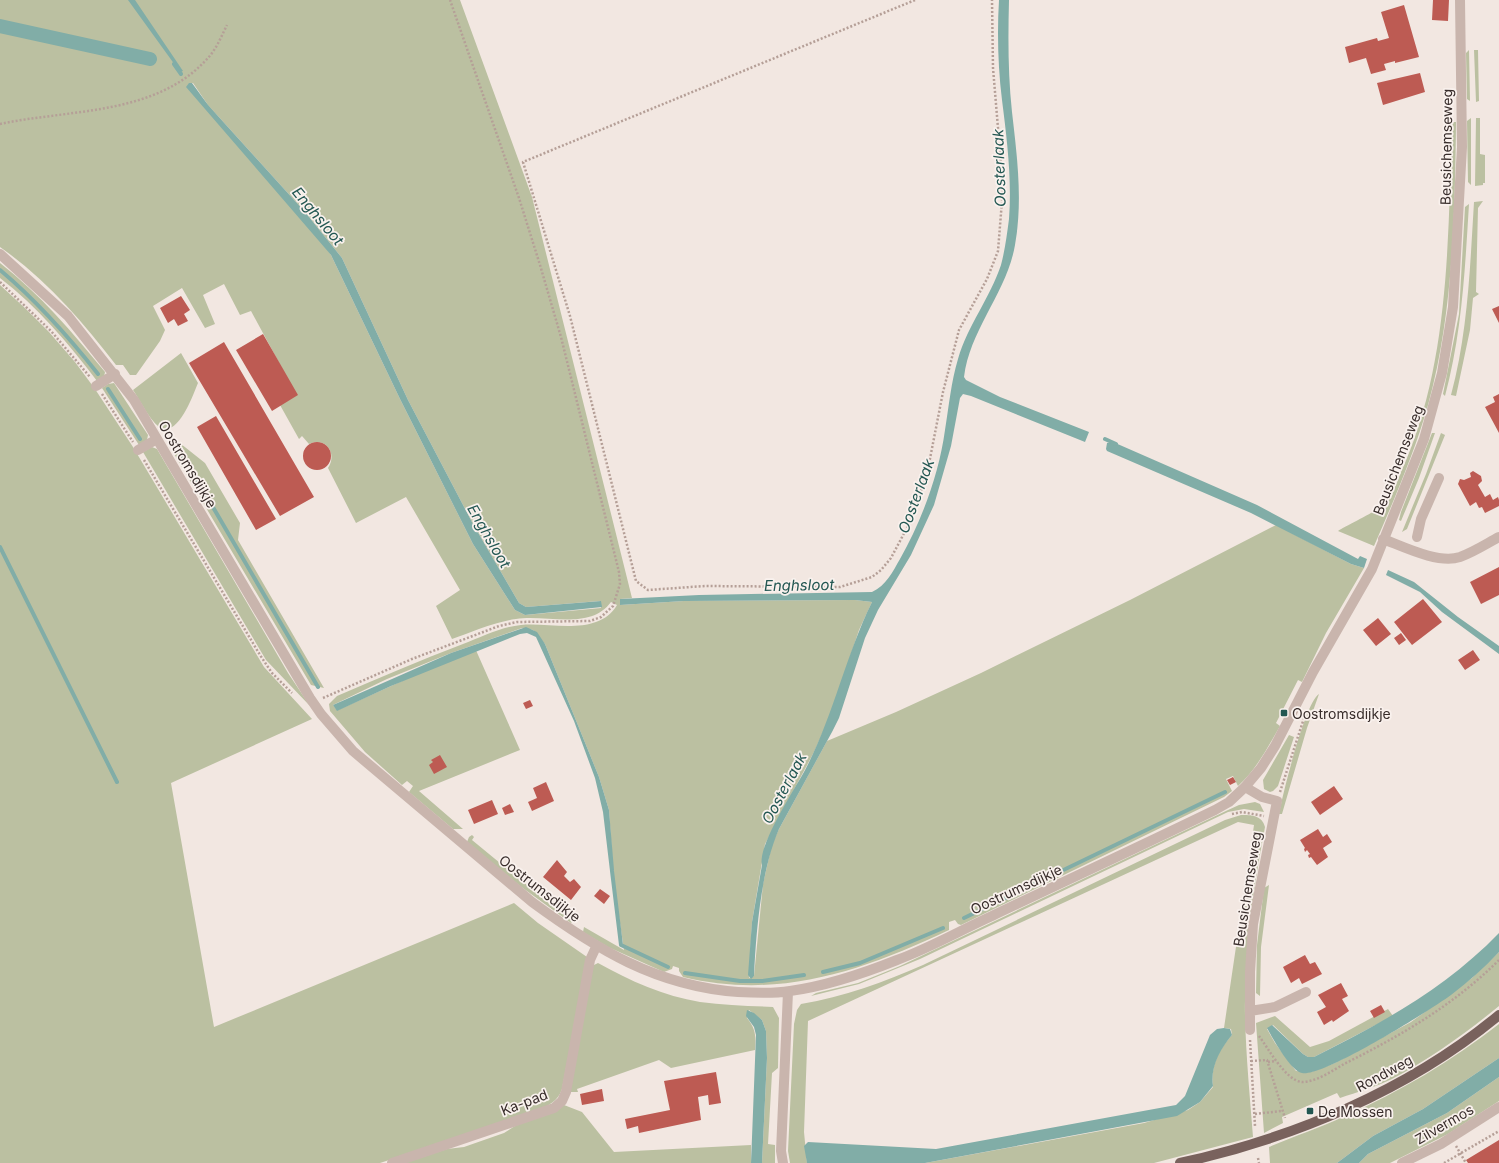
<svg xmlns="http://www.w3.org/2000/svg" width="1499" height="1163" viewBox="0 0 1499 1163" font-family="Inter,sans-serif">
  <rect width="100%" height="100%" fill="#f2e7e1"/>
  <path fill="#bbc0a1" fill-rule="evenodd" d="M0 0H460L532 197 632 598 620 599V605L684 601 855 600 872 602 859 630 831 714 814 752 765 844 752 922 749 978 754 976 763 884 772 844 779 829 827 741 896 712 981 673 1130 600 1276 525 1351 564 1364 568 1326 633 1302 682 1298 680 1276 723 1280 726C1268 747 1256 770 1238 786L1233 776 1226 779 1232 791 1224 797 961 925 958 924 955 920 949 922V930C862 971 780 1000 683 977L679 971V968L673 966 672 969 664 972 608 947 583 932 584 927 624 950 614 883 609 810 599 777 545 644 533 630 522 628 451 653 387 679 333 705 337 710H338L475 648 520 750 419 791 463 829H453L409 792 413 786 407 781 402 785 365 752 330 711 329 704 337 696C379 678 421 660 463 644 482 637 501 627 521 625 551 622 598 637 617 605L611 602C590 631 546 614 516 619 494 622 472 632 452 639L436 606 460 590 406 497 356 523 328 468C338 453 325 436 309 444L302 436 299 439 280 405 296 394 251 311 240 315 224 284 203 295 215 324 205 328 182 288 153 306 165 330 160 341 136 375H130L123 365H116C82 321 46 279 0 247ZM189 83H193L208 105 305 212 342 258 408 400 473 524 519 603 526 607 600 601 601 608 525 615 515 610 473 544 400 399 331 255 311 225Z
    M1469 50 1470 101 1467 99 1466 53Z
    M1474 50H1478L1479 101 1476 102Z
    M1471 118V185L1468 182 1467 121Z
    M1476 118H1480V154L1485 155V183H1483V185L1475 186Z
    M1452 122H1456C1455 215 1453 315 1428 405 1414 454 1394 500 1374 546L1338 531C1347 525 1382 509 1387 502 1395 491 1399 475 1405 463 1450 357 1448 235 1452 122Z
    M1483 201 1478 208 1476 292 1479 294 1473 298 1470 330 1456 396 1451 395C1468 332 1470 267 1474 202Z
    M1469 204C1465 269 1462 333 1445 396L1443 394 1459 314 1465 207Z
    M0 263C40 294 73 333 105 372L104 377 97 381C69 344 37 306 0 278Z
    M0 285 26 309 49 332 75 362 95 389 133 447 264 667 312 719 171 783 214 1027 514 903 538 923 587 957 562 1089C558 1101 549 1105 538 1111L380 1163H0Z
    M181 353 198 383C193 395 179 436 161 428 151 423 140 400 133 390Z
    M114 383 148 435 147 440 139 445 102 388 108 384Z
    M1432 433H1435L1419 478 1401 521 1399 520 1401 512Z
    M1441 433 1445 435 1407 529 1402 532 1426 474Z
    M176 440 205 463 240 523 238 540 324 688 311 685 173 452 172 442Z
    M152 447 157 449 288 673 310 706 266 660 143 452Z
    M1319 694 1307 728 1282 814H1279C1283 793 1305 703 1319 694Z
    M1289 735 1294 737 1278 786 1273 791 1270 792 1264 789 1263 780Z
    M1255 802 1260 804 1264 812 1244 809 1228 812 920 959 859 984 811 996 816 993 858 983 900 966 1228 810 1239 805Z
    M1241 815C1251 815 1262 815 1265 827 1253 890 1244 952 1245 1016 1246 1057 1250 1097 1253 1137L1154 1163H925L1144 1123 1188 1110 1200 1102 1213 1087C1210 1067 1219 1049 1232 1035L1231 1029 1224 1028 1254 825 1238 822 808 1021 804 1132 807 1163H790L788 1151 794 1024 797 1010 801 1004C844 997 884 982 923 965L1225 820Z
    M472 835 474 837 472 840 555 908 573 921 571 923 520 886 467 842 469 837Z
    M1269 885 1261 947 1260 996 1256 993 1257 945 1264 888Z
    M1499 952V1006C1466 1033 1430 1059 1392 1079 1376 1087 1357 1092 1340 1098L1337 1093 1282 1117 1283 1123 1264 1133 1256 1023 1275 1016 1310 1047 1329 1041 1388 1009 1393 1016 1314 1057H1308L1303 1054 1273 1025 1267 1029 1275 1043 1296 1071 1311 1072 1335 1063 1411 1022 1472 978Z
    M598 963C630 981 664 996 700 1002 724 1005 749 1006 773 1007L779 1018 778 1068 772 1073 768 1144 775 1145V1163H762L767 1058 766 1031 762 1020 749 1010 747 1018C756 1029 756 1037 755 1050L671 1068 659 1060 577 1089 578 1092H570L592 966Z
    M1499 1024V1058L1423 1109 1373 1136 1337 1163H1270L1269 1147C1294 1136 1320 1128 1345 1116 1399 1092 1452 1061 1499 1024Z
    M1499 1077V1101L1448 1134 1390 1163H1359L1368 1154 1447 1113Z
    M564 1105 582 1112 614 1152 751 1145V1163H404L447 1149 464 1147 504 1133 518 1124Z"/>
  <path fill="#81ada7" d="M128 0H135L183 71 180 72Z
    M999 0H1009C1008 38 1008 75 1012 112 1017 156 1023 200 1015 245 1007 292 970 329 964 377L966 380 1000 397 1089 432 1085 442 971 396 963 394 960 398 951 446 934 505 911 555 878 610 865 638 839 718 832 732 779 829C761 870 756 932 754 976L751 979 748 975 752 922 762 865C757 847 794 790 804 772 833 718 845 657 872 602L855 600 684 601 620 605V599L699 595 872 592C886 586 893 571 900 559 922 520 939 474 945 430 949 406 951 382 958 359 968 325 990 298 1001 265 1005 250 1007 234 1009 219 1012 179 1007 140 1002 100 998 67 997 33 999 0Z
    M189 83H192L208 105 305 212 342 258 408 400 473 524 519 603 526 607 601 601 602 607 525 615 515 610 473 544 400 399 331 255 186 87Z
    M1113 442 1257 505 1358 559 1360 556 1367 559 1364 568 1351 564 1251 513 1107 451 1106 449 1107 443Z
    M1388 570 1414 582 1458 617 1499 646V654L1442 612 1420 592 1386 575Z
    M526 627 537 632 545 644 599 777 609 810 614 870 610 871 603 812 595 778 574 721 536 637 527 633 520 634 391 686 337 711 333 705 451 653Z
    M1499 933V952C1484 968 1468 982 1451 995 1432 1009 1322 1078 1302 1073 1291 1071 1273 1039 1267 1028L1272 1025 1303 1054 1308 1057H1314C1382 1023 1446 988 1499 933Z
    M747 1010 754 1013 762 1020 766 1031 767 1058 762 1163H751L756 1035 754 1027 746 1016Z
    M1224 1028 1230 1029 1232 1035C1220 1049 1210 1068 1213 1086L1200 1102 1177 1116 925 1163H807L804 1146 808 1142 936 1149 1176 1105 1185 1096 1210 1035 1217 1029Z
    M1499 1058V1077L1447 1113 1368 1154 1359 1163H1337L1373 1136 1423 1109Z"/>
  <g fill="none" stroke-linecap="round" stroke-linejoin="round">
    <path stroke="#81ada7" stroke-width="4" d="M174 64 181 74
      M0 270C37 301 68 336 98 374
      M108 389 140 439
      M1105 439 1116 444
      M179 449 318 687
      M0 547 117 782
      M612 871 621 945 668 967
      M964 918 1225 792
      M823 972 860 963 943 928
      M685 973 740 981H762L804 975"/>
    <path stroke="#81ada7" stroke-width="14" d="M0 26 150 59"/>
  </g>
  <path fill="#bd5b53" d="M1433 0H1449L1448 21 1432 20Z
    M1404 5 1419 57 1395 63V61L1384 64 1386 70 1371 74 1366 58 1349 63 1345 47 1377 38 1378 41 1389 38 1381 12Z
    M1420 73 1425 92 1383 105 1377 83Z
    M181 296 190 310 184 314 188 321 178 326 174 319 168 323 160 308Z
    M1499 306V323L1492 309Z
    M263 334 298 395 272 411 236 350Z
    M224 342 314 497 280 516 189 363Z
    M1499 394V433L1485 407 1495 402 1493 397Z
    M216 416 276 519 256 530 197 427Z
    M303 456a14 14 0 1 1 28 0a14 14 0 1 1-28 0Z
    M1473 471 1481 476 1482 481 1478 485 1485 497 1490 494 1493 500 1498 497 1499 500V506L1485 513 1482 507 1479 508 1476 502 1470 506 1458 484 1460 479 1464 480 1471 477 1470 473Z
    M1499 567V595L1481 604 1470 582Z
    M1423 599 1442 622 1412 645 1394 622Z
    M1378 618 1391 634 1376 646 1363 630Z
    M1401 633 1406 640 1399 645 1394 638Z
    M1473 650 1480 660 1465 670 1458 660Z
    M530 700 533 706 526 709 523 703Z
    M440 755 447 767 434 774 429 765 433 762 431 760Z
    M1233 777 1236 782 1230 785 1227 780Z
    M546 782 554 801 532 811 528 802 537 798 533 788Z
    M1334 786 1343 799 1320 815 1311 802Z
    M492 800 498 814 474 824 468 810Z
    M510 804 514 812 505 815 502 808Z
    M1318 829 1323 837 1327 834 1332 842 1323 848 1328 857 1317 865 1311 857 1309 858 1308 855 1310 854 1307 850 1305 852 1304 849 1305 848 1300 840Z
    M557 860 567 872 564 876 570 882 574 879 581 887 571 900 543 877Z
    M600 889 610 896 604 904 594 896Z
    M1305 955 1310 964 1315 962 1322 974 1302 984 1299 978 1291 983 1283 967Z
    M1341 983 1348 996 1342 999 1349 1011 1333 1022 1332 1020 1324 1025 1317 1012 1326 1007 1318 995Z
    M1381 1005 1385 1012 1374 1018 1370 1011Z
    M716 1072 721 1103 709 1105 708 1095 698 1097 701 1120 639 1133 638 1126 627 1129 625 1119 670 1110 664 1081Z
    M602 1089 604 1101 582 1105 580 1094Z
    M1499 1140V1163H1468L1466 1160Z"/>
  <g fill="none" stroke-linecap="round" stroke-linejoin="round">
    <path stroke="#b59f97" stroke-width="2.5" stroke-dasharray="2 2" stroke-linecap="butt" d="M915 0 523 162 570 316 636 581 648 590 705 586 840 587 872 577 881 570 891 558 909 524 927 474 943 392 959 330 987 279 998 251 1003 188 993 68 992 0
      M0 124C69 109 155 116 207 59 216 50 221 37 227 25
      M0 282 51 331 90 377
      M102 394 133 442
      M144 460 260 655 272 673 292 693
      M323 698 412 659 499 626 517 622 590 621 601 617 613 606 620 584 619 572 561 337 540 265 519 198 450 0
      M1280 792 1305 715
      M1232 814 1242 812 1264 816
      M1259 1036C1268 1048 1286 1081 1302 1082 1316 1082 1332 1071 1344 1064 1400 1036 1454 1005 1499 960
      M1250 1040 1255 1126
      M1251 1061 1267 1060 1285 1118
      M1268 1062 1276 1061
      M1255 1114 1281 1111
      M1456 1146 1466 1163
      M1258 1158 1259 1163
      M1444 1163 1499 1131"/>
    <path stroke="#c9b5ad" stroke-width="10" d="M0 254 68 316 134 400 310 698 321 714 353 751 532 902C596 949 656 986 738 992 755 993 773 994 790 991 827 986 862 974 897 960 930 948 961 930 992 916 1067 880 1141 846 1215 810L1229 802 1245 787 1261 768 1275 746 1313 672 1372 569 1424 439 1442 373 1453 307 1462 147 1460 0
      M96 386 115 374
      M138 450 157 439
      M1417 537 1421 519 1439 478
      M1383 539C1404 547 1438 564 1460 557 1474 552 1486 544 1499 537
      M1245 787 1262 797 1277 801 1253 924 1250 972V1030
      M1250 1011 1275 1007 1306 992
      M392 1163 554 1108 562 1101 566 1092 590 960 596 947
      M783 1163 781 1151 788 992
      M1402 1163 1441 1144 1499 1107"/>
    <path stroke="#79625d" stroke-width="10" d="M1180 1163C1294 1138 1409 1090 1499 1015"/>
  </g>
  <g fill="#235752" stroke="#f9f1ed" stroke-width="1.5">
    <rect x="1280" y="709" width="8" height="8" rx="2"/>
    <rect x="1306" y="1107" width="8" height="8" rx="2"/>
  </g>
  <g text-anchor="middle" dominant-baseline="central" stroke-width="3.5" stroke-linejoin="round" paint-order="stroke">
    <g font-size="14" fill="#382d2b" stroke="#f9f1ed">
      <text transform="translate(1446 147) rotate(-89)">Beusichemseweg</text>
      <text transform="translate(1398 460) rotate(-69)">Beusichemseweg</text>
      <text transform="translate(188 464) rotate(59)">Oostromsdijkje</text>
      <text transform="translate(540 888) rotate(38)">Oostrumsdijkje</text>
      <text transform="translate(1016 889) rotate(-25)">Oostrumsdijkje</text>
      <text transform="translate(1247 889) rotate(-81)">Beusichemseweg</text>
      <text transform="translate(1384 1073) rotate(-28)">Rondweg</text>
      <text transform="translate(524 1102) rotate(-21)">Ka-pad</text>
      <text transform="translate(1444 1124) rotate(-30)">Zilvermos</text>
    </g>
    <g font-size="14" fill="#382d2b" stroke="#f9f1ed" text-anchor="start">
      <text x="1292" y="713">Oostromsdijkje</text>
      <text x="1318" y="1111">De Mossen</text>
    </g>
    <g font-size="15" font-style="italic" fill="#235752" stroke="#f9f1ed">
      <text transform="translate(999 168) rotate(-92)">Oosterlaak</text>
      <text transform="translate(318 216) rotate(50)">Enghsloot</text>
      <text transform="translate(916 496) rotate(-70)">Oosterlaak</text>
      <text transform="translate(489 536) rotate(60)">Enghsloot</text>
      <text transform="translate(799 585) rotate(-1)">Enghsloot</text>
      <text transform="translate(784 788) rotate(-62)">Oosterlaak</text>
    </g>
  </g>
</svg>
